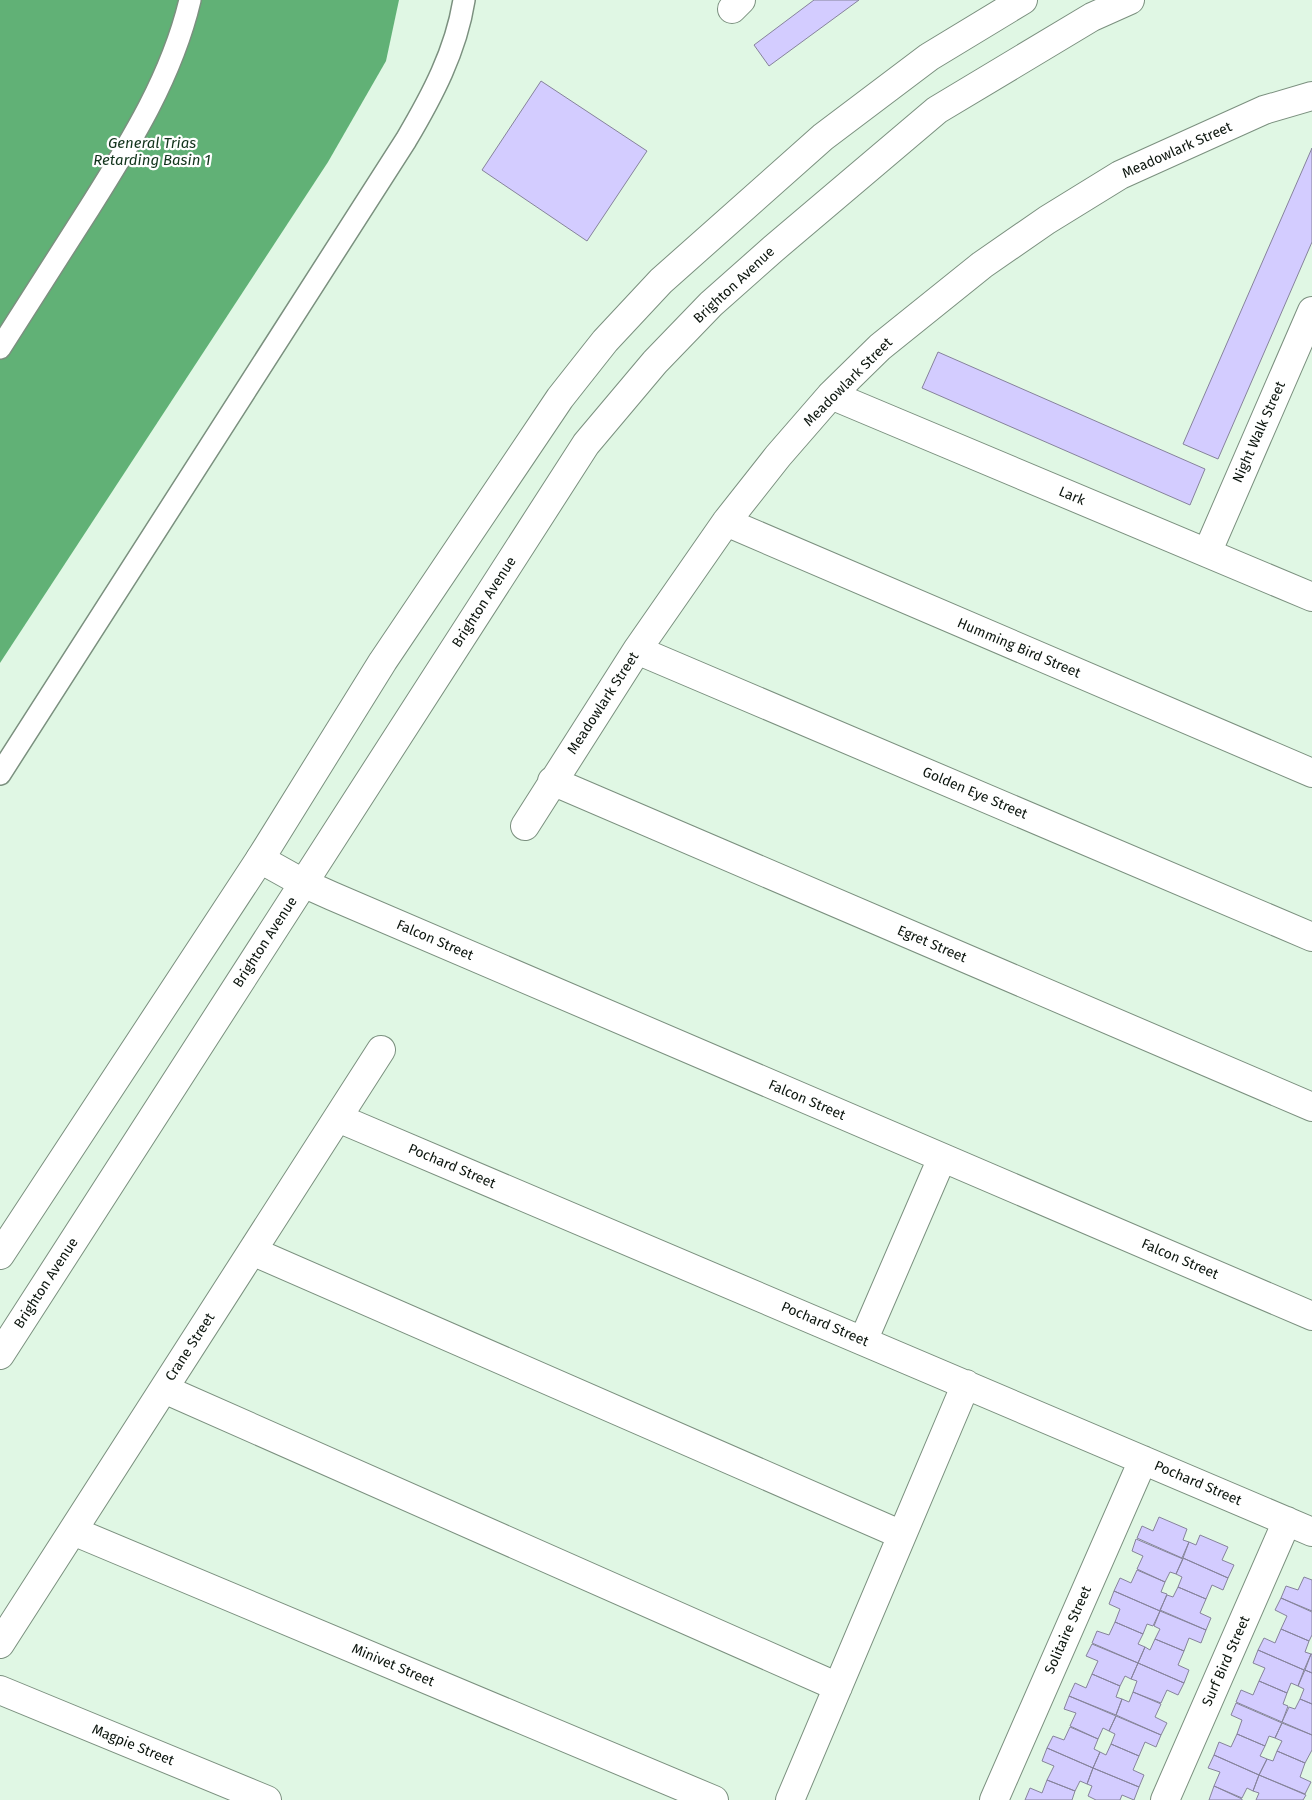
<svg xmlns="http://www.w3.org/2000/svg" width="1312" height="1800" viewBox="0 0 1312 1800" font-family="'Fira Sans',sans-serif">
  <rect width="100%" height="100%" fill="#e0f7e4"/>
  <path fill="#61b176" d="M0 0H399L386 61 328 162 0 663Z"/>
  <path fill="#d3ccff" stroke="#86839b" d="M814 0H859L769 66 754 45Z
    M541 81 647 151 587 241 482 170Z
    M1312 148V242L1218 459 1183 444Z
    M938 352 1205 469 1190 505 922 388Z
    M1159 1517 1187 1529 1183 1540 1189 1542 1182 1558 1137 1538 1142 1526 1153 1531Z
    M1200 1535 1228 1547 1222 1560 1234 1565 1228 1578 1183 1558 1189 1542 1196 1545Z
    M1136 1539 1183 1559 1176 1574 1170 1572 1165 1582 1137 1569 1143 1556 1132 1551Z
    M1183 1558 1228 1578 1223 1590 1212 1585 1206 1599 1178 1587 1182 1577 1176 1574Z
    M1137 1570 1165 1582 1161 1592 1167 1594 1160 1611 1114 1591 1120 1578 1131 1583Z
    M1304 1577 1312 1580V1611L1281 1598 1286 1586 1298 1590Z
    M1178 1587 1206 1599 1200 1613 1211 1618 1206 1630 1160 1610 1167 1595 1173 1597Z
    M1114 1591 1160 1611 1153 1626 1147 1624 1143 1634 1115 1622 1120 1609 1109 1604Z
    M1281 1598 1312 1612V1635L1309 1641 1281 1629 1287 1616 1275 1610Z
    M1160 1611 1206 1630 1201 1643 1189 1638 1184 1651 1155 1639 1160 1629 1154 1626Z
    M1115 1622 1143 1634 1138 1644 1145 1647 1138 1663 1092 1643 1097 1631 1109 1635Z
    M1281 1629 1309 1641 1305 1652 1311 1654 1304 1670 1258 1650 1264 1638 1275 1643Z
    M1155 1639 1184 1651 1178 1665 1189 1670 1184 1683 1138 1663 1145 1647 1150 1650Z
    M1092 1644 1138 1663 1131 1679 1125 1676 1120 1686 1092 1674 1098 1661 1086 1656Z
    M1258 1650 1304 1670 1298 1686 1291 1683 1287 1693 1259 1681 1265 1668 1253 1663Z
    M1311 1654H1312V1673L1305 1670Z
    M1138 1663 1184 1683 1178 1695 1167 1690 1161 1703 1133 1692 1137 1681 1131 1679Z
    M1305 1670 1312 1673V1704L1300 1699 1304 1689 1298 1686Z
    M1092 1674 1120 1686 1116 1697 1122 1699 1116 1715 1069 1696 1075 1683 1086 1688Z
    M1259 1681 1287 1693 1283 1704 1288 1706 1282 1722 1236 1702 1241 1690 1253 1695Z
    M1133 1692 1161 1704 1155 1717 1167 1723 1161 1735 1116 1715 1122 1699 1129 1702Z
    M1069 1696 1116 1716 1109 1731 1103 1728 1098 1739 1070 1726 1076 1713 1064 1709Z
    M1300 1699 1312 1704V1735L1282 1722 1289 1707 1295 1709Z
    M1236 1703 1282 1723 1275 1738 1269 1736 1265 1746 1237 1734 1242 1720 1231 1715Z
    M1116 1716 1161 1735 1156 1747 1145 1742 1139 1756 1111 1744 1115 1734 1109 1731Z
    M1282 1723 1312 1735V1750L1305 1763 1277 1751 1282 1741 1275 1738Z
    M1070 1727 1098 1739 1094 1749 1100 1752 1093 1768 1047 1748 1053 1736 1064 1740Z
    M1237 1734 1265 1746 1260 1756 1267 1759 1259 1775 1214 1755 1219 1742 1231 1747Z
    M1111 1744 1139 1756 1133 1770 1144 1775 1139 1787 1093 1768 1100 1752 1106 1755Z
    M1047 1748 1093 1768 1087 1784 1080 1781 1075 1791 1047 1780 1054 1766 1042 1761Z
    M1277 1751 1305 1763 1300 1777 1311 1782 1305 1794 1259 1775 1267 1759 1273 1761Z
    M1214 1755 1259 1775 1253 1791 1247 1788 1242 1798 1214 1786 1220 1772 1208 1768Z
    M1093 1768 1139 1787 1134 1800 1122 1795 1120 1800H1096L1088 1796 1092 1786 1087 1784Z
    M1259 1775 1306 1795 1303 1800H1256L1259 1793 1253 1791Z
    M1047 1780 1075 1791 1072 1800H1025L1030 1788 1042 1793Z
    M1214 1786 1242 1799V1800H1209Z"/>
  <g fill="none" stroke-linecap="round" stroke-linejoin="round">
    <g stroke="#7b907f" stroke-width="24">
      <path id="lane" d="M0 348C30 301 60 254 90 207 131 142 172 76 190 0
        M0 774 406 140C432 96 456 51 464 0"/>
    </g>
    <g stroke="#7b907f" stroke-width="30">
      <path id="street" d="M732 9 741 0
        M831 395 1312 597
        M726 522 1312 773
        M1207 553 1312 311
        M637 650 1312 937
        M552 781 1312 1107
        M525 826 637 650 726 522 778 456 831 395 880 347 982 265 1047 220 1120 175 1264 110 1312 96
        M260 859 303 883 332 896 1312 1316
        M338 1118 1312 1532
        M252 1251 902 1535
        M863 1341 942 1158
        M164 1389 838 1687
        M73 1531 714 1800
        M0 1644 381 1050
        M0 1690 267 1800
        M790 1800 966 1384
        M994 1800 1143 1460
        M1165 1800 1287 1521"/>
    </g>
    <g stroke="#7b907f" stroke-width="30">
      <path id="secondary" d="M0 1255 260 859 383 661 560 398 605 341 661 281 823 137 929 57 1023 0
        M0 1355 586 444 655 362 711 304 773 249 937 110 1092 17 1130 0"/>
    </g>
    <use href="#lane" stroke="#fff" stroke-width="21"/>
    <use href="#street" stroke="#fff" stroke-width="28"/>
    <use href="#secondary" stroke="#fff" stroke-width="28"/>
  </g>
  <g text-anchor="middle" dominant-baseline="central" stroke-width="4.5" stroke-linejoin="round" paint-order="stroke">
    <g font-size="14" fill="#0c150e" stroke="#fff">
      <text transform="translate(1177 150) rotate(-24)">Meadowlark Street</text>
      <text transform="translate(734 285) rotate(-43)">Brighton Avenue</text>
      <text transform="translate(848 382) rotate(-45)">Meadowlark Street</text>
      <text transform="translate(1259 432) rotate(-66)">Night Walk Street</text>
      <text transform="translate(1072 496) rotate(23)">Lark</text>
      <text transform="translate(484 602) rotate(-57)">Brighton Avenue</text>
      <text transform="translate(1019 648) rotate(23)">Humming Bird Street</text>
      <text transform="translate(603 703) rotate(-57)">Meadowlark Street</text>
      <text transform="translate(975 793) rotate(23)">Golden Eye Street</text>
      <text transform="translate(435 940) rotate(23)">Falcon Street</text>
      <text transform="translate(265 942) rotate(-57)">Brighton Avenue</text>
      <text transform="translate(932 944) rotate(23)">Egret Street</text>
      <text transform="translate(807 1100) rotate(23)">Falcon Street</text>
      <text transform="translate(452 1166) rotate(23)">Pochard Street</text>
      <text transform="translate(1180 1259) rotate(23)">Falcon Street</text>
      <text transform="translate(46 1283) rotate(-57)">Brighton Avenue</text>
      <text transform="translate(825 1324) rotate(23)">Pochard Street</text>
      <text transform="translate(190 1347) rotate(-57)">Crane Street</text>
      <text transform="translate(1198 1483) rotate(23)">Pochard Street</text>
      <text transform="translate(1068 1630) rotate(-66)">Solitaire Street</text>
      <text transform="translate(1226 1661) rotate(-66)">Surf Bird Street</text>
      <text transform="translate(393 1665) rotate(23)">Minivet Street</text>
      <text transform="translate(133 1745) rotate(22)">Magpie Street</text>
    </g>
    <g font-size="15" font-style="italic" fill="#11331b" stroke="#fff">
      <text x="152" y="143">General Trias<tspan x="152" dy="17">Retarding Basin 1</tspan></text>
    </g>
  </g>
</svg>
